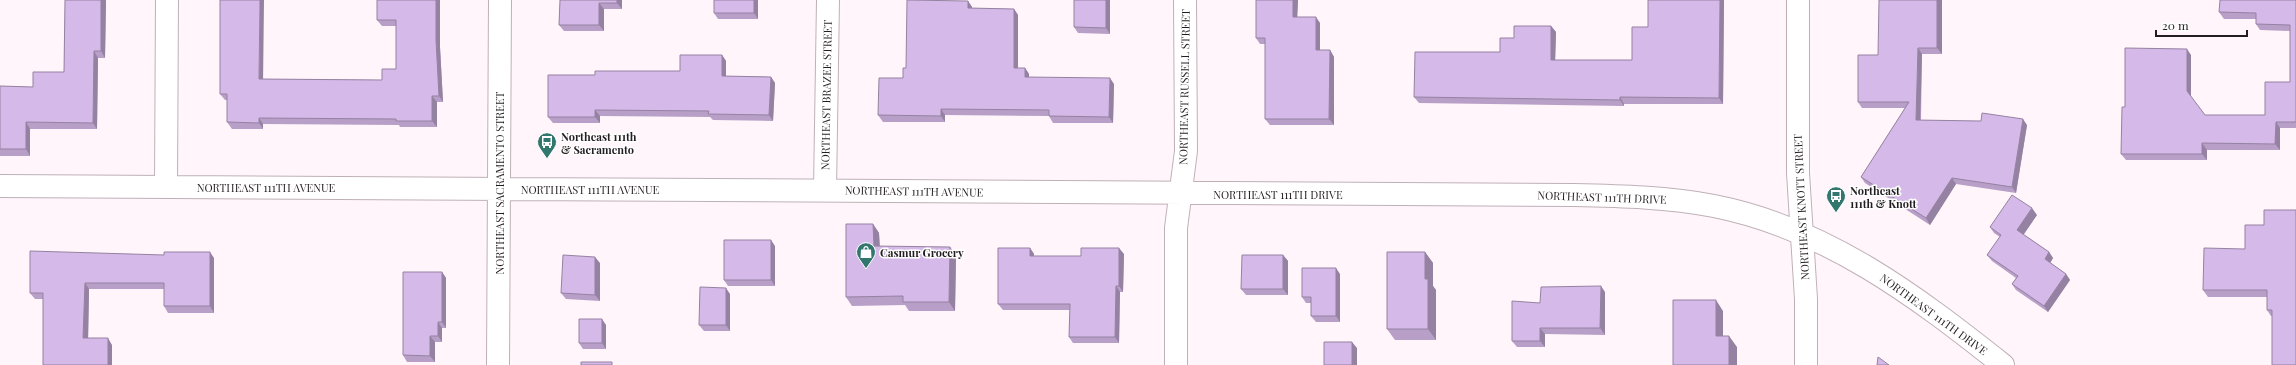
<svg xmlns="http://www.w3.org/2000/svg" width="2296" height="365" viewBox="0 0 2296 365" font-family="'Playfair Display',serif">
  <rect width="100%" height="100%" fill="#fff5fa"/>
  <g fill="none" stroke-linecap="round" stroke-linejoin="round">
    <g stroke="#bfb0b8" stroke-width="24">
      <path id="minor" d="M1798 0V173L1806 299V365
        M0 186 1573 195C1620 196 1668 197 1714 206 1826 228 1916 296 2003 365
        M166 187 167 0
        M825 190 828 0
        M498 365 500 0
        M1176 365V228L1186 151 1185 0"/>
    </g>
    <use href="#minor" stroke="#fff" stroke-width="22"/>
  </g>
  <path fill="#b79fc8" d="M65 0H106L105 58H98L97 129H30V156H0V86L33 87 64 72Z
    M440 0V47L443 102H437V127H400L399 125 263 124V129H232L227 122V100H225L220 94 264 79 382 80 396 69V26H382L377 20Z
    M560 0H622V9H604V31H564L559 25Z
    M758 0V19H718L714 13Z
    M1110 0V34L1078 33 1074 27Z
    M1256 0H1298L1297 17 1320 23V50H1330L1334 57V125H1270L1265 119V44H1260L1256 38Z
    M1648 0H1724L1723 104H1624V106L1419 103 1414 97 1500 52 1514 38 1551 26 1556 32 1555 60H1632L1648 27Z
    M1942 0V54H1922L1921 120 2027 125 2016 193 1956 184 1930 225 1865 183 1861 177 1905 108H1862L1858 102 1878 55Z
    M2296 0V128H2280V150H2207V160H2126L2121 154 2125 107 2191 55V97L2205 115H2265L2290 82V31L2260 30 2256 24V19H2224L2219 12Z
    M968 1 972 7V8L1014 9 1018 15V68H1025L1029 74V77L1114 84 1113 123H1053L1049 116 945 115V122H883L878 115 903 78 906 68Z
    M722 55 726 61V76L771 77 775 83 773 121 713 120 710 117 600 116V123H553L548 117 680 71Z
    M2296 210 2272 316H2271L2267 310V297H2208L2203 290 2245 249 2264 225Z
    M2037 215 2023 234 2049 252 2053 258 2050 263 2066 274 2070 280 2048 312 2016 290 2012 284 2016 278 1992 261 1987 255 2000 237 1994 233 1990 227Z
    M873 224 879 233 880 247H950L956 256 955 311H909L905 305 852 306 846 297Z
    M775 246V286H728L724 280Z
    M1030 248 1034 254V256H1081L1124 254 1123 292H1120L1119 343H1073L1069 337 1070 310H1003L998 304Z
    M1425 252 1433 263V286L1436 290V340H1395L1387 329Z
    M1283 255 1288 261V295H1246L1241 289Z
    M214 258V313H168L164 306V289H89L88 338 112 345V365L43 299H35L30 293Z
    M600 263V301L566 299 561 293Z
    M442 272 446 278V328H442V342H435V362H407L403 355Z
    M1340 274V322H1316L1311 316V303H1306L1302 297Z
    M1605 292V335L1545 334V347H1517L1512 341 1540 303Z
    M730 294V331H704L699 325Z
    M606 325V349H583L579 343Z"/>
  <path fill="#9582a2" d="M101 0H106L105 58 101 51Z
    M260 0H264L263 85 259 79Z
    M436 0H440V47L443 102 439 96 436 40Z
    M617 0H622V9L617 3Z
    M754 0H758V19L754 13Z
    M1106 0H1110V34L1106 28Z
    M1293 0H1298L1297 23 1293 17Z
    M1720 0H1724L1723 104 1719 98Z
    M1937 0H1942V54L1937 48Z
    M968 1 972 7V14L968 8Z
    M599 3 604 9V31L599 25Z
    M1014 9 1018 15V74L1014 68Z
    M1316 17 1320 23V57L1316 50Z
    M1551 26 1556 32 1555 66 1551 60Z
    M1918 48 1922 54 1920 126 1916 120Z
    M2187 49 2191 55V97L2187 91Z
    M1330 50 1334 57V125L1329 119Z
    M94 51 98 58 97 129 93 123Z
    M722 55 726 61V82L722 76Z
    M1025 68 1029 74V83L1025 77Z
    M771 77 775 83 773 121 769 115Z
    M1110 78 1114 84 1113 123 1109 117Z
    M432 96 437 102V127L432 121Z
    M1620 97 1624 104V106L1620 100Z
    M941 109 945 115V122L941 116Z
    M595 110 600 116V123L595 117Z
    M259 118 263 124V129L259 123Z
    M2023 119 2027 125 2016 193 2012 187Z
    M26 122 30 129V156L26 149Z
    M2276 122 2280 128V150L2275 144Z
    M2202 143 2207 150V160L2202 154Z
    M1952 178 1956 184 1930 225 1926 218Z
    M2032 208 2037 215 2022 237 2017 230Z
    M873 224 879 233 880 255 874 246Z
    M771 240 775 246V286L771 280Z
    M950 247 956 256 955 311 949 302Z
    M1030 248 1034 254V262L1030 256Z
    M1119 248 1124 254 1123 292 1119 286Z
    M210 252 214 258V313L210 306Z
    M1425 252 1433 263V286L1436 290V340L1428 329 1425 279Z
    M2049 252 2053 258 2049 265 2045 259Z
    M1283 255 1288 261V295L1283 289Z
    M595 257 600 263V301L595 295Z
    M1336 268 1340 274V322L1336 316Z
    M442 272 446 278V328L442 322Z
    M2066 274 2070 280 2048 312 2044 306Z
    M85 283 89 289 88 344 83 338Z
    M1116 286 1120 292 1119 343 1115 337Z
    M1601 286 1605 292V335L1600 328Z
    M726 288 730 294V331L726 325Z
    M1716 300 1723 311V347L1716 336Z
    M602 319 606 325V349L602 343Z
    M438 322 442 328V342L438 336Z
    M1540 328 1545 334V347L1540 341Z
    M430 336 435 342V362L430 356Z
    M1729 336 1737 347V365H1729Z
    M108 338 112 345V365H108Z
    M1352 342 1357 348V365H1352Z"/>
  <path fill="#d5b9e8" stroke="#9582a2" d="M65 0H101V51H94L93 123 26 122V149H0V86L33 87V72H64Z
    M220 0H260L259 79 382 80V69H396V20H377V0H436V40L439 96H432V121H396V119L259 118V123L227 122V94H220Z
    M560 0H617V3H599V25H559Z
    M714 0H754V13H714Z
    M907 0 968 1V8L1014 9V68H1025V77L1110 78 1109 117 1049 116V110L941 109V116L878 115 879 78H903V68H906Z
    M1074 0H1106V28L1074 27Z
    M1256 0H1293V17H1316V50H1330L1329 119H1265V38H1256Z
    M1648 0H1720L1719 98 1620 97V100L1414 97 1415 52H1500V38H1514V26H1551V60H1632V27H1648Z
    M1879 0H1937V48H1918L1916 120 1981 121 1982 113 2023 119 2012 187 1952 178 1926 218 1861 177 1909 102H1858V55H1878Z
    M2220 0H2296V122H2276L2275 144 2202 143V154H2121L2122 107H2125V48L2187 49V91L2205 115H2265V82H2290V25L2256 24V13L2219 12Z
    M680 55H722V76L771 77 769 115 708 114 709 111 595 110V117H548V75H595V71H680Z
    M2012 195 2032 208 2017 230 2049 252 2045 259 2066 274 2044 306 2012 284 2018 276 1987 255 2001 235 1990 227Z
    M2264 210H2296V365H2272V310H2267V290H2203L2204 248 2245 249V225H2264Z
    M846 224H873L874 246 950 247 949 302H903V296L846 297Z
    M724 240H771V280H724Z
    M998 248H1030V256H1081V248H1119V286H1116L1115 337H1069L1070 304H998Z
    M30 251 164 255V252H210V306H164V283H85L83 338H108V365H43V293H30Z
    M1387 252H1425V279H1428V329H1387Z
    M563 255 595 257V295L561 293Z
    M1242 255H1283V289H1241Z
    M1302 268H1336V316H1311V297H1302Z
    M403 272H442V322H438V336H430V356L403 355Z
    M1601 286 1600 328H1540V341H1512V301L1540 303 1541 287Z
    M700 287 726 288V325H699Z
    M1673 300H1716V336H1729V365H1673Z
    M579 319H602V343H579Z
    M1324 342H1352V365H1324Z
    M1878 357 1889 365H1877Z
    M581 362H612V365H581Z"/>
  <defs>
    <g id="bus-pin" transform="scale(1)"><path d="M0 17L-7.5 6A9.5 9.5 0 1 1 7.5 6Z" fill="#31776e" stroke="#fff"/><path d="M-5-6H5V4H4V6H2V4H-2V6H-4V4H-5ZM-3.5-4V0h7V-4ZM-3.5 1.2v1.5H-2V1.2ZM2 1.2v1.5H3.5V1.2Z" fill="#fff"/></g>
    <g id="shop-pin" transform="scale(1)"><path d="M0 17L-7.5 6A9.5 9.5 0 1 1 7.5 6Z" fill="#31776e" stroke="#fff"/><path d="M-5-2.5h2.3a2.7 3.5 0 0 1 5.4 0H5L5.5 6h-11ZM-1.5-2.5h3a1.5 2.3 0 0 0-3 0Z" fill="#fff"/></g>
  </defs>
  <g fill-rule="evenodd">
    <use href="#bus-pin" x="547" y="142"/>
    <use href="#bus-pin" x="1836" y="196"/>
    <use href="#shop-pin" x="866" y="252"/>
  </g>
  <g text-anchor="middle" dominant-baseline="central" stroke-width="3" stroke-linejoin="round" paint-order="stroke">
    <g font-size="11" fill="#221d20" stroke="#fff">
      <text transform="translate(1184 87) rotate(-89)">NORTHEAST RUSSELL STREET</text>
      <text transform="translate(826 95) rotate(-89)">NORTHEAST BRAZEE STREET</text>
      <text transform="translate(499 183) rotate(-90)">NORTHEAST SACRAMENTO STREET</text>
      <text x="266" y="187">NORTHEAST 111TH AVENUE</text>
      <text x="590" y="189">NORTHEAST 111TH AVENUE</text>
      <text transform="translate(914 191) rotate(1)">NORTHEAST 111TH AVENUE</text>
      <text x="1278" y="194">NORTHEAST 111TH DRIVE</text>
      <text transform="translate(1602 197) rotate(2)">NORTHEAST 111TH DRIVE</text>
      <text transform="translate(1801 207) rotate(-93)">NORTHEAST KNOTT STREET</text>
      <text transform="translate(1934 314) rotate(36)">NORTHEAST 111TH DRIVE</text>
    </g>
    <g font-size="11" font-weight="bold" fill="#221d20" stroke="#fff" text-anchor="start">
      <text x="561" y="136">Northeast 111th<tspan x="561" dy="13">&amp; Sacramento</tspan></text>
      <text x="1850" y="190">Northeast<tspan x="1850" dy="13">111th &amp; Knott</tspan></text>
      <text x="880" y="252">Casmur Grocery</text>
    </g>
  </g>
  <path d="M2156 30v6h91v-6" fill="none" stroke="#221d20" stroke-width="2"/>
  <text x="2162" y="30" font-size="12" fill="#221d20" stroke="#ffffff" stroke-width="3" paint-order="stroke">20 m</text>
</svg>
